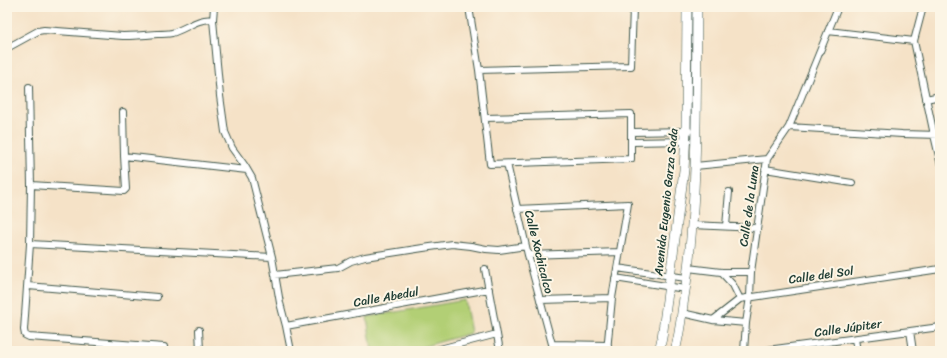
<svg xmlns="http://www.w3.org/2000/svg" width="947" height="358" viewBox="0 0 947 358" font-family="Sriracha,sans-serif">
  <rect width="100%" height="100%" fill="#fcf5e5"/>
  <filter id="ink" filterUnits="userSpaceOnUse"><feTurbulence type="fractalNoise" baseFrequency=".025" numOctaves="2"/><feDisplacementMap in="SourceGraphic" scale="8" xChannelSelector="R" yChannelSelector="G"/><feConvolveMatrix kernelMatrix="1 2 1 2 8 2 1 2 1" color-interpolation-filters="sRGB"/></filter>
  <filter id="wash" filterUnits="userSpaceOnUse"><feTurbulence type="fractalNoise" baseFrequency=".012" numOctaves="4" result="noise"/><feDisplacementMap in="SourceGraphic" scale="16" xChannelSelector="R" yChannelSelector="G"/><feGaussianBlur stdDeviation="0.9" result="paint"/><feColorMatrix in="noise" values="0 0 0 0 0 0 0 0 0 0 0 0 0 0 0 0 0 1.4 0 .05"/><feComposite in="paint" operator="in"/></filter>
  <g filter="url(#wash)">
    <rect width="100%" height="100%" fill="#f5e2c7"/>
    <path fill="#b2cf75" stroke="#688654" d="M465 300 471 333 408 351H372L367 317Z"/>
  </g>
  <g filter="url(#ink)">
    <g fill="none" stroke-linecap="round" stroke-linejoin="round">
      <g stroke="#3f564a" stroke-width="8">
        <path id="minor" d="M214 7 213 20 220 96 225 132 232 148 245 166 252 178 272 257 280 303 286 326 291 351
          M469 7 479 70 490 164 631 159V114L485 118
          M923 7 914 41 934 135 940 161
          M939 7H940
          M828 31 914 41
          M7 48 38 31 44 30 123 36C134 36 146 35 157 34 162 34 167 34 172 33 186 29 199 17 213 20
          M479 70 631 66 633 7
          M29 87 31 185 30 244 24 330 25 335 29 337 164 347
          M926 99 940 96
          M789 127 902 134 940 135
          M632 132 689 131
          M632 142 688 141
          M124 156 247 170
          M507 164 528 255 552 344 608 345
          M695 166 767 159
          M765 169 852 183
          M31 185 124 191 126 189 124 156 123 112
          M517 209 628 204 612 298 607 351
          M692 225 757 228
          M726 226 729 192
          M30 244 272 257
          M528 255 620 252
          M617 268 686 278
          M688 268 721 272H751
          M485 269 500 351
          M721 272 733 285 740 299
          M275 275 338 268 351 261 365 257 423 248 452 244 471 246 486 249 499 250 526 246
          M615 278 685 289
          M28 286 157 297
          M540 300 612 298
          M682 313 713 320 746 323
          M713 320 740 299 940 269
          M286 326 489 289
          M199 330 200 351
          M910 331 913 351
          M855 339 857 351
          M432 351 497 334
          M744 351 746 323 750 297 751 272 767 159 789 127 838 7
          M760 351 940 327"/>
      </g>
      <g stroke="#3f564a" stroke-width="10">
        <path id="secondary" d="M659 351 662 338 684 170 686 131 687 7
          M675 351C681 330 682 307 686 285 698 193 696 100 697 7"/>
      </g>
      <use href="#minor" stroke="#fff" stroke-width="6"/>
      <use href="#secondary" stroke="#fff" stroke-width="9"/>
    </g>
  </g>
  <g text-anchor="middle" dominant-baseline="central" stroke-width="4" stroke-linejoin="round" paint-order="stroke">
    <g font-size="12" fill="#1f3d34" stroke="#fcf5e5">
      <text transform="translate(666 202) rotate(-84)">Avenida Eugenio Garza Sada</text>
      <text transform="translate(749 206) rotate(-82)">Calle de la Luna</text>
      <text transform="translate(539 252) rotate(76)">Calle Xochicalco</text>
      <text transform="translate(821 275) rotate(-8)">Calle del Sol</text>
      <text transform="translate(386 297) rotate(-10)">Calle Abedul</text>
      <text transform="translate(848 328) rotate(-8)">Calle Júpiter</text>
    </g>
  </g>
  <rect width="947" height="358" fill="none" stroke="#fcf5e5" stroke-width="24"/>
</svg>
